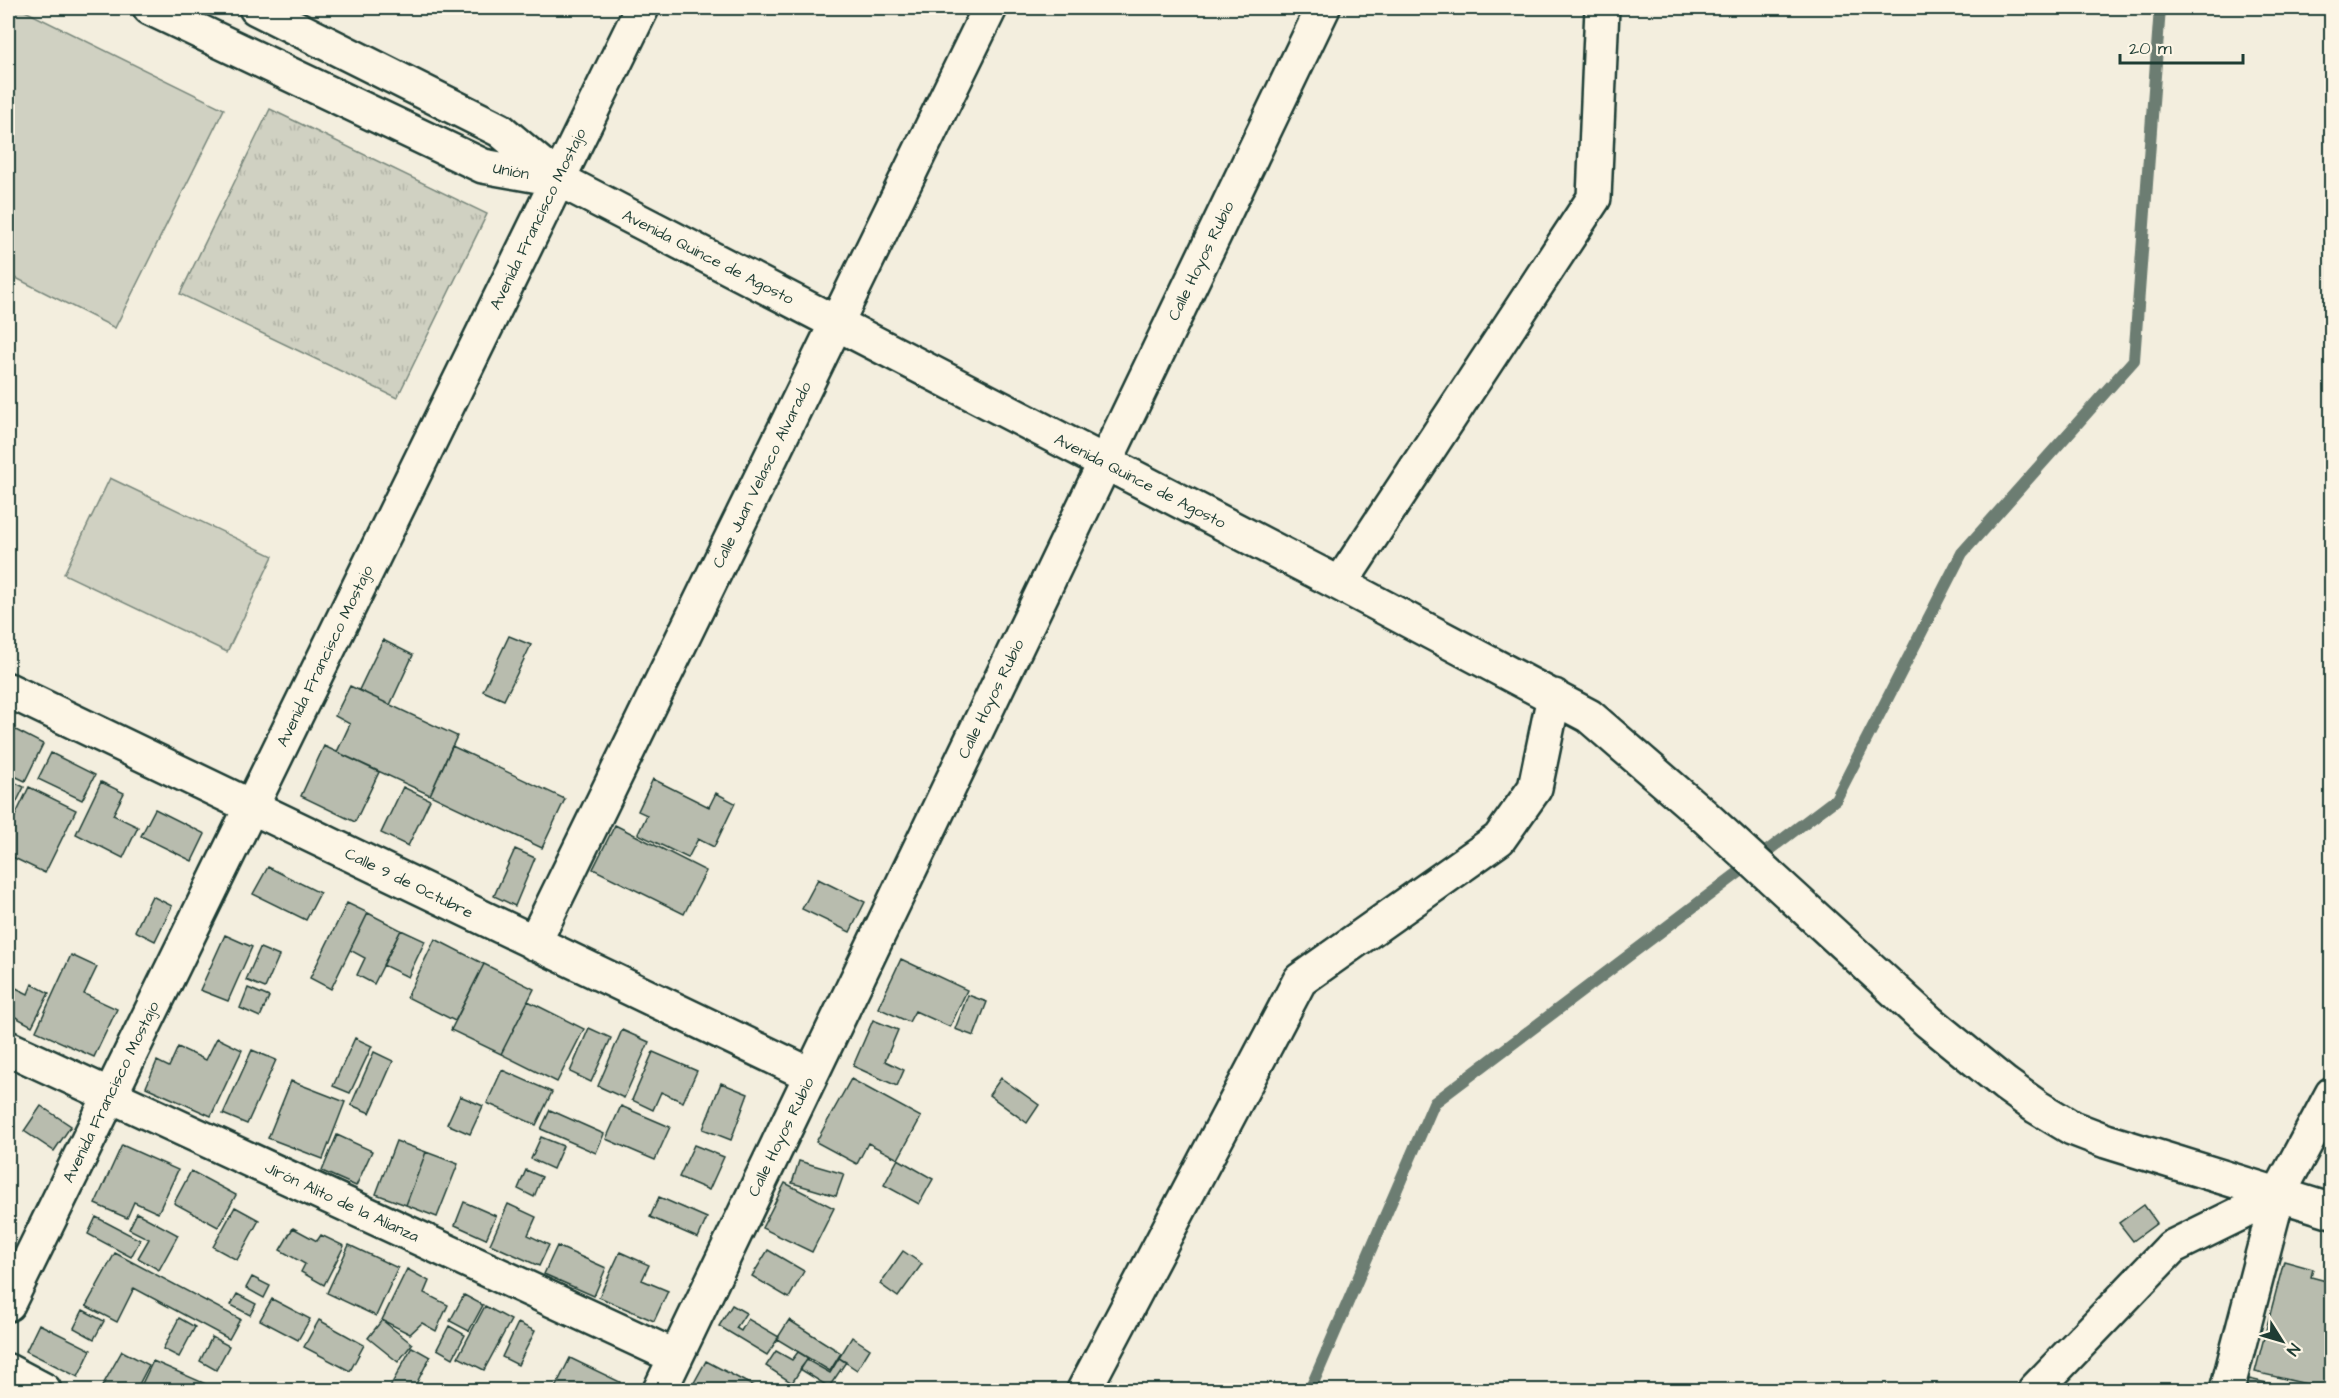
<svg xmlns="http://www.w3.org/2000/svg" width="2339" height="1398" viewBox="0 0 2339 1398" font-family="'Architects Daughter',sans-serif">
  <defs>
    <pattern id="grass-tufts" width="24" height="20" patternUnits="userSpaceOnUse" patternTransform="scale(1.5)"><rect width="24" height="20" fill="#d0d1c2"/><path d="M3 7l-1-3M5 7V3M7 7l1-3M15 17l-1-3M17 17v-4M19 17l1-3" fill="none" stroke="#b2b4a7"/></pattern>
  </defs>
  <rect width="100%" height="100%" fill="#f3eede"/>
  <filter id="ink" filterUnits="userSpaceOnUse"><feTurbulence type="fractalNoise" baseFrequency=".0167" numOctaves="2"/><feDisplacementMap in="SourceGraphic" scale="12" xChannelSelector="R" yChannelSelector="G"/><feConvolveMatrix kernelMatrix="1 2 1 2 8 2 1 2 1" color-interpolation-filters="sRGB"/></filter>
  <g filter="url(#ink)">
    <path fill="url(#grass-tufts)" stroke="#78877b" stroke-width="1.5" d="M270 109 487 214 397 398 180 294Z"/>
    <path fill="#d0d1c2" stroke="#78877b" stroke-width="1.5" d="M8 8H19L224 109 115 328 8 274Z
      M110 478 273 556 227 652 64 574Z"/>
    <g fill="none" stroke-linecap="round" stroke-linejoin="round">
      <path stroke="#6c7d72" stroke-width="12" d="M1310 1390 1434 1103 1836 799 1962 553 2134 360 2160 8"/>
    </g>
    <path fill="#b8bcae" stroke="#1f3d34" stroke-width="1.5" d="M509 636 531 645 504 700 483 691Z
      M383 640 413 655 390 705 359 690Z
      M350 686 457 736 430 795 337 752 350 724 335 716Z
      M8 726 43 744 25 781 8 773Z
      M324 746 379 772 355 822 301 796Z
      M452 746 565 799 542 848 430 795Z
      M51 753 95 775 82 800 38 779Z
      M8 779 24 787 8 819Z
      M653 779 709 807 716 793 735 803 714 847 698 839 688 858 638 834 647 815 638 811Z
      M101 782 124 793 113 815 138 827 123 858 76 834Z
      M29 787 76 810 45 873 8 855V831Z
      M403 787 430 800 408 846 381 833Z
      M155 809 205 834 192 861 141 836Z
      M615 825 706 871 684 914 593 869Z
      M515 849 535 858 515 906 494 896Z
      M268 867 320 893 306 920 253 894Z
      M818 879 865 902 850 932 802 909Z
      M152 896 172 906 155 941 135 931Z
      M347 903 368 913 331 989 310 978Z
      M368 913 401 930 374 984 357 975 365 958 350 950Z
      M401 930 425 941 408 977 383 965Z
      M225 935 252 947 228 1001 200 990Z
      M435 939 484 964 455 1021 407 997Z
      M260 948 279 956 265 988 246 980Z
      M71 955 97 967 84 994 117 1009 94 1057 36 1031Z
      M901 959 967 990 950 1027 915 1011 909 1022 878 1008Z
      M484 964 534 989 501 1054 451 1030Z
      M8 984 28 994 32 984 49 993 32 1026 8 1013Z
      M248 988 269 997 260 1017 240 1008Z
      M968 995 987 1002 974 1036 955 1029Z
      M528 1001 584 1029 557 1082 501 1054Z
      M873 1020 898 1030 885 1061 904 1070 897 1086 853 1066Z
      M589 1028 611 1038 591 1082 570 1072Z
      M622 1030 649 1042 624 1098 598 1086Z
      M217 1038 242 1050 211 1116 146 1087 157 1061 169 1067 178 1047 206 1060Z
      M355 1038 372 1046 350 1093 333 1086Z
      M252 1050 276 1060 247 1124 223 1114Z
      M374 1052 393 1061 370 1113 351 1105Z
      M653 1052 697 1071 683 1102 661 1092 653 1110 632 1100Z
      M502 1070 552 1092 536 1125 487 1103Z
      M1001 1078 1039 1105 1027 1123 989 1095Z
      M851 1079 921 1117 898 1159 868 1143 857 1164 816 1142Z
      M291 1081 345 1102 323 1159 268 1138Z
      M721 1083 748 1094 731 1140 703 1129Z
      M460 1096 483 1106 470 1134 447 1124Z
      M41 1106 71 1126 54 1151 24 1131Z
      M621 1106 670 1127 655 1160 606 1139Z
      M550 1110 604 1134 596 1153 541 1129Z
      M337 1135 372 1151 356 1186 322 1171Z
      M541 1137 563 1146 553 1169 531 1159Z
      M396 1141 426 1152 406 1205 376 1194Z
      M122 1145 178 1170 158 1213 134 1202 127 1218 95 1204Z
      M694 1145 724 1157 709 1190 679 1177Z
      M426 1152 458 1164 437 1217 406 1205Z
      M898 1159 933 1179 919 1204 884 1185Z
      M799 1161 844 1174 836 1196 792 1183Z
      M526 1170 542 1177 534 1197 518 1189Z
      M191 1171 236 1195 218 1227 174 1203Z
      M785 1183 834 1208 812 1252 762 1228Z
      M659 1197 707 1218 698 1238 650 1217Z
      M464 1202 496 1216 486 1239 455 1225Z
      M508 1204 536 1217 528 1235 549 1245 539 1266 490 1244Z
      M2144 1205 2157 1223 2133 1241 2119 1223Z
      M235 1207 259 1220 237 1260 213 1247Z
      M137 1213 178 1235 159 1270 138 1258 149 1239 129 1229Z
      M96 1217 140 1240 131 1257 88 1234Z
      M293 1228 317 1241 321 1235 344 1246 324 1285 301 1272 305 1264 280 1250Z
      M349 1245 398 1268 376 1316 327 1293Z
      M557 1246 606 1268 594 1296 544 1274Z
      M768 1250 804 1271 789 1298 752 1276Z
      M903 1251 922 1264 898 1297 880 1284Z
      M620 1252 649 1265 642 1280 668 1291 654 1321 599 1297Z
      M115 1253 240 1319 229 1339 134 1288 117 1322 86 1306Z
      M2284 1261 2313 1269 2311 1277 2330 1282 2332 1276V1390L2255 1372Z
      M407 1269 429 1281 424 1293 448 1305 436 1331 422 1323 410 1334 382 1320Z
      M252 1277 270 1286 264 1298 246 1288Z
      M237 1294 256 1304 250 1315 231 1305Z
      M464 1295 483 1305 469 1331 450 1321Z
      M272 1299 310 1319 298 1340 260 1320Z
      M732 1305 746 1313 736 1328 741 1331 748 1319 779 1337 767 1355 719 1326Z
      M485 1306 511 1320 484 1370 458 1357Z
      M83 1310 104 1321 94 1339 74 1328Z
      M179 1318 195 1327 179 1357 163 1349Z
      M319 1320 364 1345 350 1371 304 1347Z
      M382 1320 412 1344 398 1362 368 1338Z
      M789 1320 841 1353 830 1371 777 1339Z
      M518 1323 535 1331 518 1365 502 1357Z
      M39 1324 91 1350 78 1377 26 1351Z
      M449 1326 465 1335 453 1358 437 1349Z
      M212 1337 229 1346 216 1370 200 1361Z
      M852 1337 870 1349 857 1370 839 1358Z
      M412 1347 430 1357 413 1390H397L390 1387Z
      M122 1351 149 1365 136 1390H100Z
      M776 1351 792 1360 798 1352 808 1358 792 1383 766 1366Z
      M570 1358 620 1382 616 1390H554Z
      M839 1358 846 1362 829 1387 800 1369 807 1360 830 1373Z
      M153 1361 206 1384 203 1390H139Z
      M706 1361 759 1389 758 1390H690Z
      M2249 1379 2298 1390H2247Z
      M2136 1385 2172 1389 2171 1390H2135Z"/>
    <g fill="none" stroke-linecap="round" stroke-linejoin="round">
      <g stroke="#1f3d34" stroke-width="38">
        <path id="minor" d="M150 8 483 166 556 179
          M256 8 500 130 558 179 1340 584 1589 716 1701 813 1929 1022 2005 1084 2037 1107 2072 1128 2106 1141 2332 1211
          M1340 584 1594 198 1602 8
          M8 690 811 1075
          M534 943 990 8
          M8 1048 676 1357
          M8 1304 642 8
          M8 1371 44 1390
          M660 1390 1323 8
          M1084 1390 1300 980 1499 839 1535 788 1554 696
          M2035 1390 2172 1247 2278 1195
          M2227 1390 2278 1195 2332 1094"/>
      </g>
      <use href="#minor" stroke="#fcf5e5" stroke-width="33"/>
    </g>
  </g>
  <g text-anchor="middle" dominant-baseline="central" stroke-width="4.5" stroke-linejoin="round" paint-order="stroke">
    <g font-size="16" fill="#1f3d34" stroke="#fcf5e5">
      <text transform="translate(511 171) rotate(10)">Unión</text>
      <text transform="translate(538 219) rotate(-64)">Avenida Francisco Mostajo</text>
      <text transform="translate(708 257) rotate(27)">Avenida Quince de Agosto</text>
      <text transform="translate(1201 261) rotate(-64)">Calle Hoyos Rubio</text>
      <text transform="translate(762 475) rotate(-64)">Calle Juan Velasco Alvarado</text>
      <text transform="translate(1140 481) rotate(27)">Avenida Quince de Agosto</text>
      <text transform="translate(325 656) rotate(-64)">Avenida Francisco Mostajo</text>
      <text transform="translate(991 699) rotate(-64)">Calle Hoyos Rubio</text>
      <text transform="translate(409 883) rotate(26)">Calle 9 de Octubre</text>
      <text transform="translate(111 1092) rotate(-64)">Avenida Francisco Mostajo</text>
      <text transform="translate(781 1137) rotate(-64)">Calle Hoyos Rubio</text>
      <text transform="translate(342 1202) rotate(25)">Jirón Alito de la Alianza</text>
    </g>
  </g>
  <rect width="2339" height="1398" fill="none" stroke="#fcf5e5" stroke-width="30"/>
  <rect x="15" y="15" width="2309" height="1368" fill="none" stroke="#1f3d34" stroke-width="2" filter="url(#ink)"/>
  <g transform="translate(2282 1341) rotate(127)" stroke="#fcf5e5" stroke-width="4.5" paint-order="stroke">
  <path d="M0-4.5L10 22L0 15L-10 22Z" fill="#1f3d34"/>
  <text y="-9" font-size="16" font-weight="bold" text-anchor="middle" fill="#1f3d34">N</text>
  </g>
  <path d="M2120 54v9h123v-9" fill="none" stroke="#1f3d34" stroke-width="3"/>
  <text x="2129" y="54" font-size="18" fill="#1f3d34" stroke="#fcf5e5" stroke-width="4.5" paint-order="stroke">20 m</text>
</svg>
